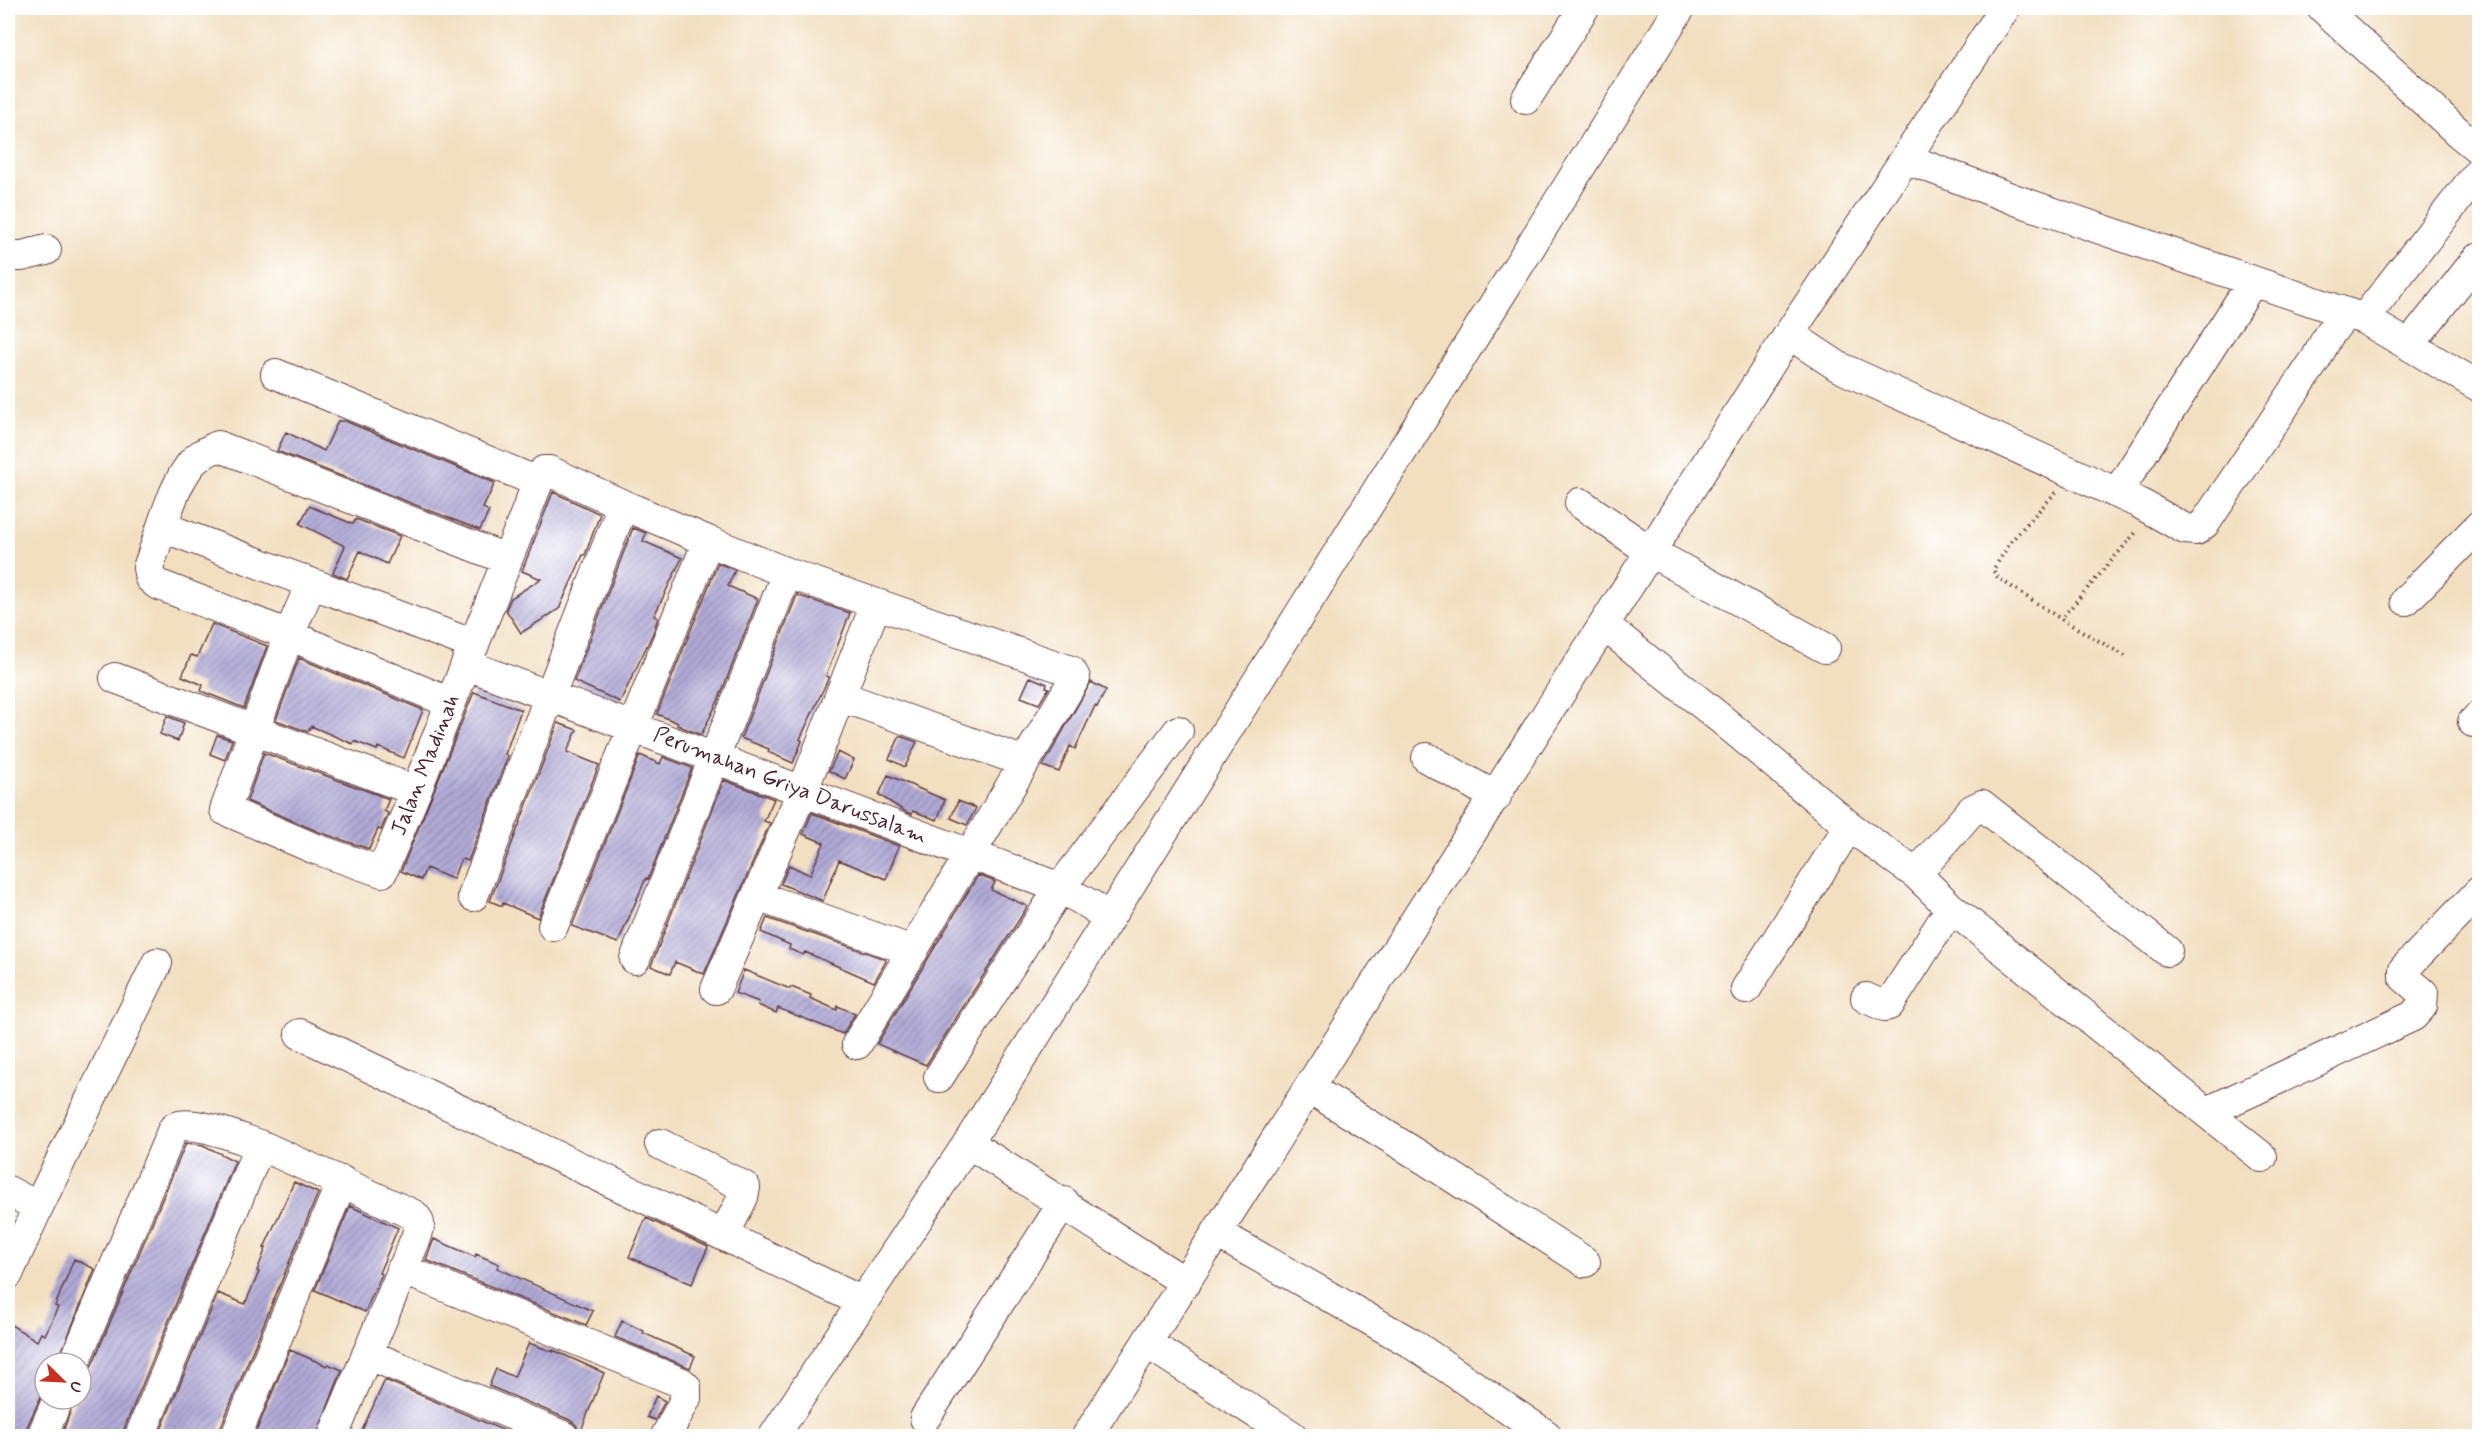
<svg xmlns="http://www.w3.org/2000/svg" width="2487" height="1444" viewBox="0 0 2487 1444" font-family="Mynerve,sans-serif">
  <defs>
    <pattern id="building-hatch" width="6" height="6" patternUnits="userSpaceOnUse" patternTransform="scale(1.5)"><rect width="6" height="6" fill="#b0aad7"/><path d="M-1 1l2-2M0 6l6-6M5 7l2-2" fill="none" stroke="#918aaf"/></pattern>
  </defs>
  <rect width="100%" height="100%" fill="#fff"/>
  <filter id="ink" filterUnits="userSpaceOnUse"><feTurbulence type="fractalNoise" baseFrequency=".0167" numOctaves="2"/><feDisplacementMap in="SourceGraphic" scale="12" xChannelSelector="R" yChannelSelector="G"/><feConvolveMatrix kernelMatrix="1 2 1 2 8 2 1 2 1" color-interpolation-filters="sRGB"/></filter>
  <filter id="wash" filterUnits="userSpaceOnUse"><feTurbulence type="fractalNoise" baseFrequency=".008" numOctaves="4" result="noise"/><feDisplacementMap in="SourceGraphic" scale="24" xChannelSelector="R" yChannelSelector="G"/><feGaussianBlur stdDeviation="1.35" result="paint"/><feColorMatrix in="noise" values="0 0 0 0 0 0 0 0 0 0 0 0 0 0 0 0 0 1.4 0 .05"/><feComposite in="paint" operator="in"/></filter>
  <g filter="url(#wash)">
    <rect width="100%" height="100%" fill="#f2dfc0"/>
    <g id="blocks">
      <path fill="url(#building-hatch)" d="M338 421H345L495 483 483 508 489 511 480 530 277 451 286 432 324 451Z
        M553 492 600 514 585 555H583L559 609 521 633 506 610 511 598 541 579 522 571Z
        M309 506 353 524 356 519 400 536 387 564 360 551 347 579 333 573 345 546 300 524Z
        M633 528 646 533 643 541 682 558 654 616 658 618 653 633 620 702 574 681Z
        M718 563 735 570 728 586 758 599 718 701 701 735 677 725 678 723 657 714Z
        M797 595 850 613 826 676 829 677 800 739 802 741 793 763 768 752 769 749 741 738Z
        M212 624 267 646 244 708 201 691 203 685 182 676 191 655 197 657Z
        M299 658 423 710 404 758 378 747 377 750 354 741 353 744 311 726 308 732 276 720Z
        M1030 677 1047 684 1046 687 1049 688 1039 704 1021 697Z
        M1091 682 1106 690 1097 707 1095 706 1075 749 1070 746 1059 772 1043 766Z
        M474 692 521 710 505 754 508 756 468 861 463 859 460 861 453 879 426 868 421 880 401 871Z
        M167 716 184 723 178 741 160 734Z
        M558 723 577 730 567 752 599 765 538 918 503 903 502 906 490 901Z
        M217 735 232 740 225 760 210 754Z
        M900 736 917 742 905 767 889 759Z
        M838 752 854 760 845 779 829 771Z
        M264 753 389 799 384 811 388 813 381 830 378 829 369 849 319 832 247 801Z
        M640 755 660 764 663 757 692 768 648 879 646 878 618 943 572 926Z
        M888 775 945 800 937 820 913 811 912 814 906 812 879 795Z
        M724 780 774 799 764 821 770 823 704 974 675 962 670 974 651 966Z
        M958 801 976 808 967 825 951 818Z
        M812 813 899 846 886 879 839 860 823 901 781 884 789 865 810 875 824 843 803 834Z
        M978 875 995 882 991 890 1027 906 1024 912 926 1065 877 1044Z
        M767 918 885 959 886 961 874 982 805 952 803 955 789 949 790 945 761 932Z
        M744 970 790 989 791 987 811 995 810 998 837 1010 838 1006 855 1014 843 1034 778 1008 776 1013 758 1005 759 1002 735 993Z
        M186 1143 203 1145 235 1161 124 1429 123 1437H61L75 1399H81V1391Z
        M294 1182 318 1193 220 1429 219 1437H158L218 1293 245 1304 259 1272 257 1271 266 1248H264Z
        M350 1206 398 1228 379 1273 382 1274 365 1312 315 1290Z
        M646 1218 708 1247 692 1284 629 1257Z
        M434 1239 475 1257 476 1254 499 1264 497 1268 593 1311 586 1325 426 1260Z
        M74 1259 95 1269 57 1363H45V1388L26 1429 25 1437H8V1323L37 1341 41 1333 45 1335 58 1307 55 1306Z
        M622 1321 644 1331 643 1333 695 1356 690 1368 615 1337Z
        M529 1343 553 1352V1350L604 1373 580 1433 576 1425 570 1420 489 1386 496 1369 514 1377Z
        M290 1350 327 1366 328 1364 342 1370 316 1437H254Z
        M385 1380 519 1437H359Z
        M656 1396 665 1401 655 1420 647 1417Z"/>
    </g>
  </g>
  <g filter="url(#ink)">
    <use href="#blocks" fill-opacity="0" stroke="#633c41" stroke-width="1.5"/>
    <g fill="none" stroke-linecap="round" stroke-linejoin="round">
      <g stroke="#633c41" stroke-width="32">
        <path id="minor" d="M2323 8 2460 134 2480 150
          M1526 99 1584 8
          M1907 159 2016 200 2364 319 2480 387
          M8 256H22L46 250
          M2364 319 2480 170
          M1789 334 1839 367 2139 503 2185 529 2196 530 2205 523 2316 359 2328 336 2346 313
          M2410 344 2477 259
          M276 374 538 482 416 791 382 872 313 848 225 810 289 635 311 584
          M538 482 544 471H549L623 505 708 541 553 926
          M2117 493 2253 281
          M1580 503 1651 552 1825 648
          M163 527 474 645
          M787 573 1071 671 1075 678 857 1044
          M2406 600 2480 525
          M1604 625 1721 719 1849 826 1916 874 1951 908 2262 1157
          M467 665 1060 888 1091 905 1107 918
          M115 678 416 791
          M840 696 1025 762
          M451 703 289 635 157 584 150 578 148 568C159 538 171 489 191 464 198 455 208 451 218 446L506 559
          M2473 722 2480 715
          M1427 758 1496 797
          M1916 874 1972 810 1982 805 2167 951
          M473 896 623 505
          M757 896 913 951
          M635 959 787 573 708 541
          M716 989 803 790 876 604
          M1746 989 1849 826
          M1866 998 1884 1006 1889 1005 1951 908
          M300 1034 863 1302
          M939 1077 1060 888 1178 731
          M1309 1088 1415 1153 1585 1262
          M2207 1112 2413 1016 2422 1006 2423 993 2404 977V969L2480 891
          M968 1143 1186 1283
          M660 1144 745 1187 743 1197 724 1235
          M8 1191 38 1207
          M1217 1233 1411 1343 1546 1435
          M402 1269 682 1383 686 1387V1398L666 1436
          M8 1274 38 1207 157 963
          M1147 1343 1292 1436
          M367 1354 563 1436
          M74 1363 173 1129C186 1116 243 1140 260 1145
          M925 1418 1064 1202
          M42 1436 58 1399
          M140 1436 260 1145 414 1215C422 1223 419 1228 416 1238L333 1436
          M236 1436 342 1181
          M774 1436 968 1143 1680 8
          M1087 1436 1789 334 2005 8"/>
      </g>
      <path stroke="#633c41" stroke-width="4" stroke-dasharray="1.5 4.5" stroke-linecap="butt" d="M2056 492 2012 540 1993 570 1998 578 2061 619
        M2125 656 2061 619 2138 530"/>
      <use href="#minor" stroke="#fff" stroke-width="30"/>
    </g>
  </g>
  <g text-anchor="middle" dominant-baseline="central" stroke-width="4.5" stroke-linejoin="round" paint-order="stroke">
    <g font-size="22" fill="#4a1f2b" stroke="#fff">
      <text transform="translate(426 765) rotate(-68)">Jalan Madinah</text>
      <text transform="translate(790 786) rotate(21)">Perumahan Griya Darussalam</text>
    </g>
  </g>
  <rect width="2487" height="1444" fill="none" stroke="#fff" stroke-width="30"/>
  <g transform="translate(63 1381) rotate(114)"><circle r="28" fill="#ffffff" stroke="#b7a5aa" stroke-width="1.5"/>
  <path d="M0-4.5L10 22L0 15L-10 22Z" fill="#c8321e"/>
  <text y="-9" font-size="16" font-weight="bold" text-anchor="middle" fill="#4a1f2b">U</text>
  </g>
</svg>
